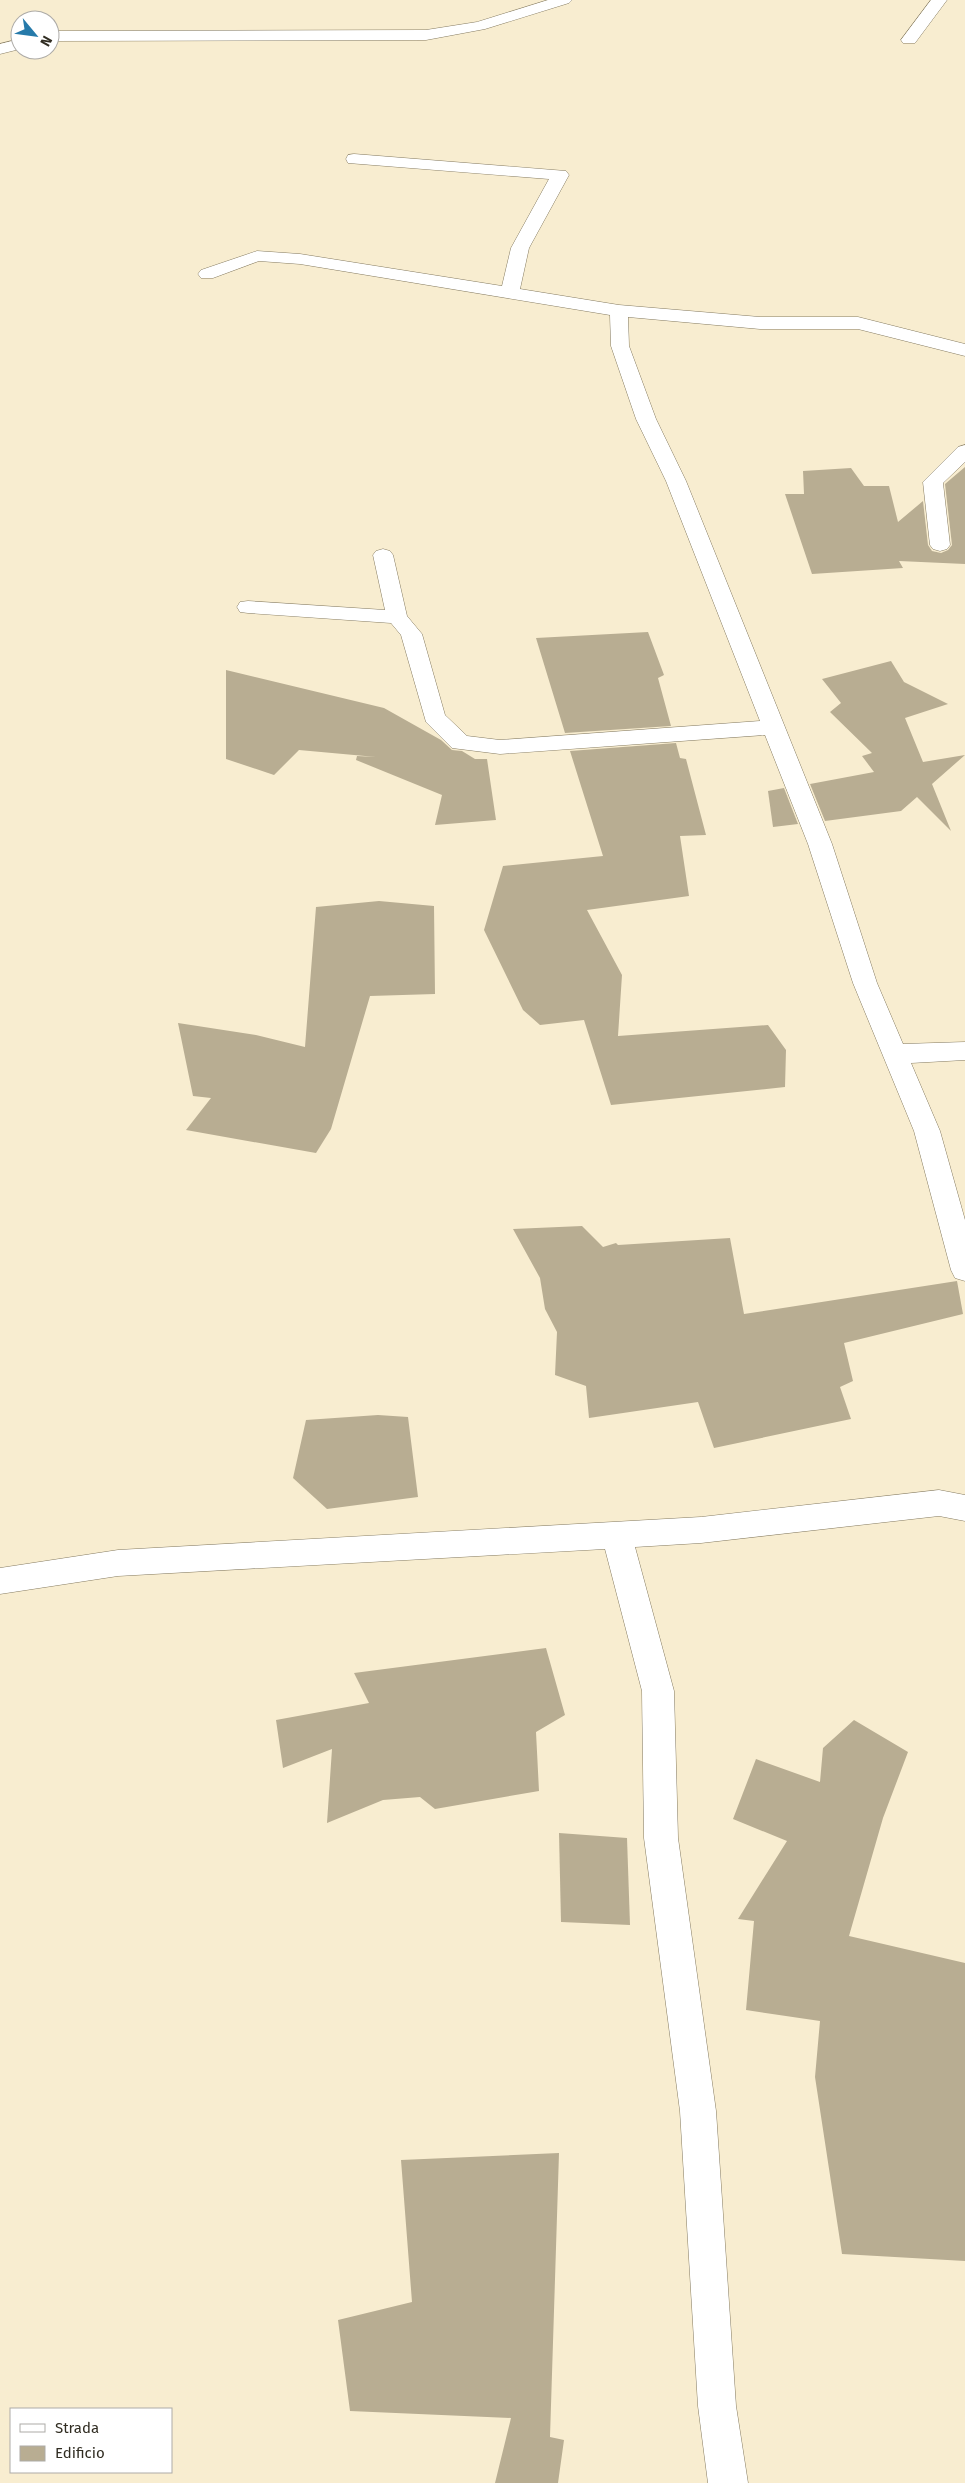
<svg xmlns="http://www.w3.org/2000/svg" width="965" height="2483" font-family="'Fira Sans',sans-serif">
	<rect width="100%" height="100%" fill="#f8edd0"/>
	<g fill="#b8ad92">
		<polygon points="965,467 965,564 899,561 903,568 812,574 785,494 804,494 803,471 851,468 864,486 889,486 898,522 923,501 928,545 932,551 941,553 948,550 952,545 945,484"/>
		<polygon points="648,632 664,675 658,678 671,726 565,733 536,638"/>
		<polygon points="891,661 904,682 948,704 905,718 923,762 965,755 932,784 951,831 917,797 901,811 825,821 810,784 874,772 862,756 872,753 830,712 841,703 822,679"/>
		<polygon points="226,670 384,708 441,740 452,750 462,751 475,759 487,759 496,820 435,825 442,795 356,760 357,756 376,757 299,750 274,775 226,759"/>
		<polygon points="676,743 680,758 686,759 706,835 680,836 689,896 587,910 622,975 618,1036 768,1025 786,1050 785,1087 611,1105 584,1020 540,1025 523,1010 484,930 503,866 603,856 570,751"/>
		<polygon points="784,788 798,824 773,827 768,791"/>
		<polygon points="379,901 434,906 435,994 370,996 331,1129 316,1153 186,1130 211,1098 193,1096 178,1023 256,1035 305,1047 316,907"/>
		<polygon points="582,1226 603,1247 616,1243 618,1245 730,1238 744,1314 957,1281 963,1314 844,1343 853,1381 840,1387 851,1419 714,1448 698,1402 589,1418 586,1386 555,1375 557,1332 545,1309 540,1278 513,1229"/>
		<polygon points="378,1415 408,1417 418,1497 327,1509 293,1478 306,1420"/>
		<polygon points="546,1648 565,1715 536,1732 539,1791 435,1809 420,1797 383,1800 327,1823 332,1749 283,1768 276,1720 369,1703 354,1673"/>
		<polygon points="854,1720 908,1752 883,1818 849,1936 965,1963 965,2261 842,2254 815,2077 820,2021 746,2010 754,1921 738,1919 787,1841 733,1819 756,1759 820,1782 823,1748"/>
		<polygon points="559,1833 627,1838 630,1925 561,1922"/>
		<polygon points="559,2153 550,2437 564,2440 558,2483 495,2483 511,2418 350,2411 338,2320 412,2302 401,2160"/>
	</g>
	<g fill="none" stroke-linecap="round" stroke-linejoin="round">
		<g stroke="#857b61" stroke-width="1">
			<g id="street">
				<polygon points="548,0 572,0 569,3 485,29 426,40 50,41 50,31 426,30 477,22"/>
				<polygon points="931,0 947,0 915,43 903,43 901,40"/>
				<polygon points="20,39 20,49 0,54 0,44"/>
				<polygon points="354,154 566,171 569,175 529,248 520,289 619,305 760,317 858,317 965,344 965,356 858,329 760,329 628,317 629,346 656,419 686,481 832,844 877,983 903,1044 965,1042 965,1060 911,1063 940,1131 965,1220 965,1281 955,1278 951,1270 914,1131 853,983 808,844 765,735 500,754 452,748 426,722 401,635 391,623 248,613 240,612 237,607 240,602 248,601 385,610 373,555 376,551 383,549 390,551 393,555 407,616 422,634 445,715 467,736 500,740 760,721 666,481 636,419 611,346 610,315 300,264 259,261 213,278 201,278 198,274 201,270 257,251 300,254 502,286 511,248 549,179 348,163 346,159 348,155"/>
				<polygon points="965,445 965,462 943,483 950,545 947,549 940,551 933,549 930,545 923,482 958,447"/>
				<polygon points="939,1490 965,1495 965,1521 939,1516 701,1543 635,1547 674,1691 678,1838 716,2111 736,2406 748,2483 708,2483 698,2406 680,2111 644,1838 642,1691 605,1549 118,1576 0,1594 0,1568 118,1550 701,1517"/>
			</g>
		</g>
		<use href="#street" fill="#fff" fill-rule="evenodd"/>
	</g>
	<rect x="10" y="2408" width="162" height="65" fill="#ffffff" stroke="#adaba7"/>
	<rect x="20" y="2424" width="25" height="8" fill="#ffffff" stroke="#adaba7"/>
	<text x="55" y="2433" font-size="15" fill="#312d22">Strada</text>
	<rect x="20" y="2446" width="25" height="15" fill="#b8ad92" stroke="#adaba7"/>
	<text x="55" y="2458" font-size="15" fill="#312d22">Edificio</text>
	<g transform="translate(35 35) rotate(119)"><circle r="24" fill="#ffffff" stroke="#adaba7"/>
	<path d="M0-4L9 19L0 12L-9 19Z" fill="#267aaa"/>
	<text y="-8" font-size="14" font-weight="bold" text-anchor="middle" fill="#312d22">N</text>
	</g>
</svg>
